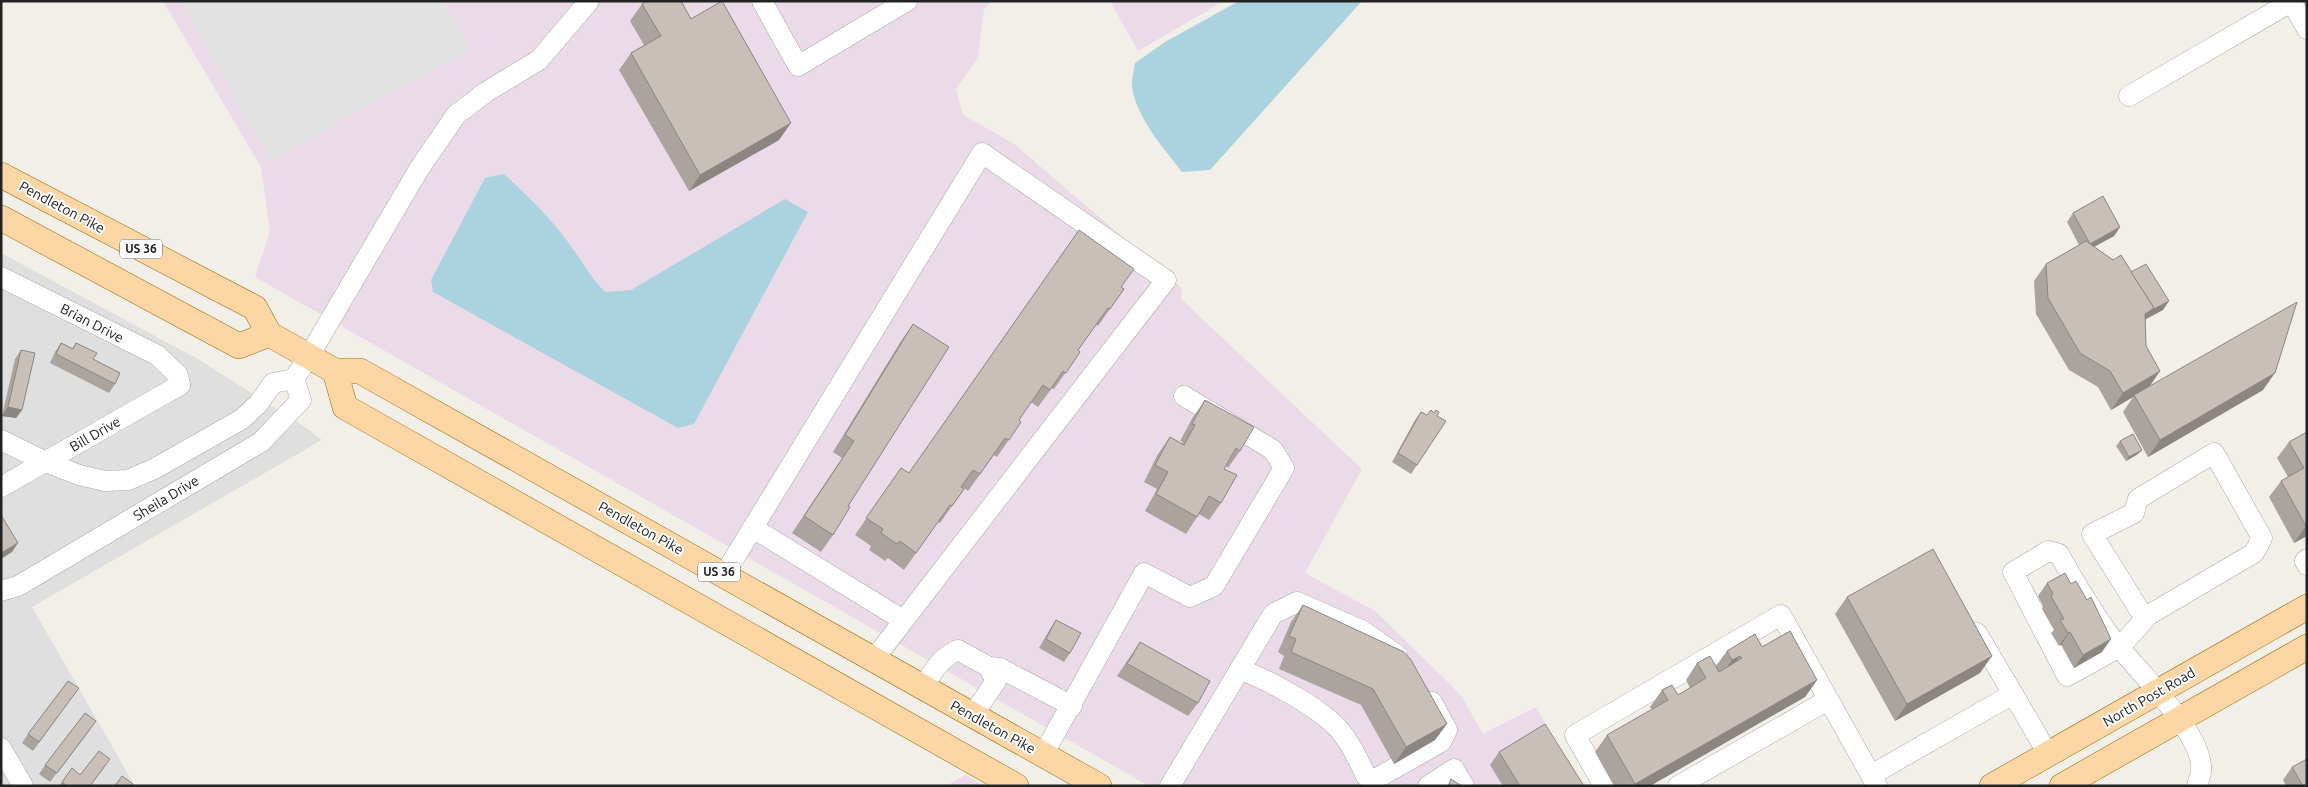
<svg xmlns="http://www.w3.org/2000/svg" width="2308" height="787" font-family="Ubuntu,sans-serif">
	<rect width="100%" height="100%" fill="#f2efe9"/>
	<polygon fill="#e0dfdf" points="1,253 196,358 305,427 322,440 32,607 135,786 1,786"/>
	<g fill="#ebdbe8">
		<polygon points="163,1 992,1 984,9 978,58 956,89 963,115 1013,143 1182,288 1181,299 1362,469 1305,573 1375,611 1451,685 1462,697 1483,734 1536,707 1581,786 1149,786 255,277 270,232 261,167"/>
		<polygon points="1110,1 1224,1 1138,51"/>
		<polygon points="965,775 984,786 946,786"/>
	</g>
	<polygon fill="#e2e2e2" points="181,1 443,1 470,49 271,160"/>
	<g fill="#aad3df">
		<path d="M1239 1H1362L1210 170 1182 172C1163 147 1137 119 1132 87 1131 80 1134 71 1135 63L1165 42Z"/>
		<path d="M504 174C527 195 550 217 568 242 581 259 590 277 605 292L631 290 785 199 808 212 694 424 678 428 433 292 431 280 485 178Z"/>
	</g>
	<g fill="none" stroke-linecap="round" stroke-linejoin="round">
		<g stroke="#a9a9a9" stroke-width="21">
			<g id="minor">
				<polyline points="762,1 798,66 907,1"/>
				<polyline points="2291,1 2307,29"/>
				<polyline points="2129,96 2291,2"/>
				<polyline points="1,277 157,355 178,375 180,385 1,487"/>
				<polyline points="1,440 46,462 79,475 105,481 128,480 154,469 242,419 258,404 273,383 294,379 309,356 419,169 456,115 486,92 539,60 589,1"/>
				<polyline points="753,528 903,620"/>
				<polyline points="2307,559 2305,561 2307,565"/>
				<polyline points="724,575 982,153 1166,280 874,659"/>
				<polyline points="1,591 18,586 261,442 301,400 294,379"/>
				<path d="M2145 619 2092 534 2134 513 2138 499 2214 453 2262 538 2254 553 2147 616 2145 619 2120 647 2067 676 2013 572 2048 551 2059 554C2074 581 2090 608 2108 633 2129 663 2205 733 2201 771 2201 776 2198 781 2197 786"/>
				<polyline points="1977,633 2013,694"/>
				<polyline points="989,667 1000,668 1072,706"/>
				<path d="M1240 669C1271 682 1312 703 1336 726 1349 740 1358 759 1366 776L1377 778 1441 742 1447 730 1432 702"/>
				<path d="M923 688C933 671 940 658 958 650L989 667 996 681 972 716"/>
				<polyline points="1,748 23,786"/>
				<polyline points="1043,755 1144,573 1190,597 1214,586 1284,468 1273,450 1184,396"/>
				<polyline points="1871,775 2013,694 2048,754"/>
				<polyline points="1170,786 1273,614 1297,602 1363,631 1397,655"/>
				<polyline points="1428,786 1454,769 1464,786"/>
				<polyline points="1604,786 1575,735 1781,615 1877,786"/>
				<polyline points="1678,786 1828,700"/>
			</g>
		</g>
		<g stroke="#a06b00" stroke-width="26">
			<g id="major">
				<polyline points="1,175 255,308 269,334 335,371 360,371 1099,786"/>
				<polyline points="1,218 239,346 269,334"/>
				<polyline points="335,371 345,407 1016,786"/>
				<polyline points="1992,786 2307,607"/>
				<polyline points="2062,786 2307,647"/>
			</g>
		</g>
		<use href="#minor" stroke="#fff" stroke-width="20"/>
		<use href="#major" stroke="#fcd6a4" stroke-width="25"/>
	</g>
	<g fill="#aba49e">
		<polygon points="642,4 691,19 779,140 689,191 619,70 631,53 644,45 630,21"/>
		<polygon points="2073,213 2120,227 2114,236 2094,247 2131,272 2163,310 2146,319 2145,320 2146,346 2160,371 2150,386 2263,390 2148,457 2123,412 2133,397 2111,410 2098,387 2069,370 2036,314 2034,281 2046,264 2079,245 2067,222"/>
		<polygon points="1121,287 1124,289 1098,326 1096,325 1078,350 1080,352 1054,389 1052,388 1038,407 1031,402 1019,420 1021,422 997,457 994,455 968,491 962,487 964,489 940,523 938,522 904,570 888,558 885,561 869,550 871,546 855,535 901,468 909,473"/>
		<polygon points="913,324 848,506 833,535 821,552 792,533 842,458 833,452 901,341"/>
		<polygon points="61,343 72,349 76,343 93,359 115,384 109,393 50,363 55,352"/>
		<polygon points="21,350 22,410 16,418 2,416 15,359"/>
		<polygon points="1205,400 1240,451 1228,468 1226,466 1224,469 1221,503 1209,520 1199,514 1186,534 1145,511 1157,489 1144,482 1158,454 1170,437 1182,444 1183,442 1180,441 1193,417"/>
		<polygon points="1421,412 1427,415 1437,416 1417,465 1411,474 1392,462 1415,420"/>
		<polygon points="2307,432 2307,536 2294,543 2269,497 2281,481 2288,477 2277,458 2289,442"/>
		<polygon points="2120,441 2138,454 2126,461 2116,446"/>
		<polygon points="2047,583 2102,652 2074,668 2061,645 2059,646 2051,633 2054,630 2042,609 2043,606 2038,596"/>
		<polygon points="1847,597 1980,673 1895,721 1835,614"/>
		<polygon points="1303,605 1435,740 1394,764 1361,705 1279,669 1284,656 1278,652 1291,622"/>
		<polygon points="1056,620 1070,653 1064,662 1039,648 1050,629"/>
		<polygon points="1140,642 1198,703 1188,716 1117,676"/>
		<polygon points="1762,647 1817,680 1805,697 1650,786 1614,786 1595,752 1607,735 1652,710 1650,707 1662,690 1678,695 1690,688 1686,680 1697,663 1716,666 1727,651"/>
		<polygon points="72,697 33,751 22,743 28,734"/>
		<polygon points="90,730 50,782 39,774 45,765"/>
		<polygon points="1499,752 1584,786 1503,786 1490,765"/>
		<polygon points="2292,767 2307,786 2286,786 2283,780"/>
		<polygon points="72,768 80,775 104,768 90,786 59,786"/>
	</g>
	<g fill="#8b8681">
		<polygon points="791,123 779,140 689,191 700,175"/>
		<polygon points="2120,227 2114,236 2084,252 2090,244"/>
		<polygon points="2169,301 2163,310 2146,319 2142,325 2145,314 2154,308"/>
		<polygon points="2160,371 2148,388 2134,395 2133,397 2111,410 2123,393"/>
		<polygon points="2275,373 2263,390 2148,457 2160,440"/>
		<polygon points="8,407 22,410 16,418 2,416"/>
		<polygon points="2142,450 2138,454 2126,461 2129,457"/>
		<polygon points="2307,525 2307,536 2294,543 2306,526"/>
		<polygon points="18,543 12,552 1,559 1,553"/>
		<polygon points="2070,632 2061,645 2059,646 2068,633"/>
		<polygon points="2111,639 2102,652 2074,668 2083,655"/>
		<polygon points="1740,656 1728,672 1720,677 1732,660"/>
		<polygon points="1992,656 1980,673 1895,721 1907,704"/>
		<polygon points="1817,680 1805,697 1650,786 1634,786 1635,784"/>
		<polygon points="1447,724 1435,740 1394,764 1406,747"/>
	</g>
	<g fill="#c7bfb8" stroke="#8b8681">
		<polygon points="646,1 681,1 691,19 722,1 791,123 700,175 631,53 661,36 642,4"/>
		<polygon points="2103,196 2120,227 2090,244 2073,213"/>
		<polygon points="1079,230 1134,269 1121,287 1124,289 1110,309 1108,308 1078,350 1080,352 1066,373 1063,371 1050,390 1043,385 1019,420 1021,422 1009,440 1005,438 980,474 973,470 961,487 964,489 952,506 950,505 916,553 900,541 897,544 881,533 883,529 866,518 901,468 909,473"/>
		<polygon points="2086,241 2113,260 2121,255 2154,308 2145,314 2146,346 2160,371 2123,393 2110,371 2080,353 2048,298 2046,264"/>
		<polygon points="2146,264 2169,301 2152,310 2154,308 2131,272"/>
		<polygon points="2297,302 2275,373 2160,440 2134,395"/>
		<polygon points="913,324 949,347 848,506 850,507 833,535 804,516 854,441 845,435"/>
		<polygon points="61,343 73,349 76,343 97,353 93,359 120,373 115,384 56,354"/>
		<polygon points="21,350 35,353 22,410 8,407"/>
		<polygon points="1205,400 1254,427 1240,451 1236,448 1224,469 1237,475 1221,503 1209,496 1197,517 1156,494 1168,472 1155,465 1170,437 1184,445 1195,425 1192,424"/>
		<polygon points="1431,410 1434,413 1436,410 1439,412 1437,416 1446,421 1417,465 1398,453 1421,412 1427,415"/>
		<polygon points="2307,432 2307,525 2306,526 2281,481 2304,468 2289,442"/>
		<polygon points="2133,434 2142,450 2129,457 2120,441"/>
		<polygon points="1,515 18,543 1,553"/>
		<polygon points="1933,549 1992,656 1907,704 1847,597"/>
		<polygon points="2065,573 2071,584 2076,581 2087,600 2091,597 2111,639 2083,655 2070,632 2068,633 2060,620 2064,619 2051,596 2053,594 2047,583"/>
		<polygon points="1303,605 1404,652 1411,660 1447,724 1406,747 1373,689 1291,652 1296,639 1289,636"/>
		<polygon points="1056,620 1081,633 1070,653 1046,639"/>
		<polygon points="1790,631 1817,680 1635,784 1607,735 1668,700 1662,690 1672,685 1678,695 1706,678 1697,663 1710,656 1719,672 1742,658 1740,656 1732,660 1727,651 1755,634 1762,647"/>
		<polygon points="1140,642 1210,681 1198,703 1126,663 1129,661"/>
		<polygon points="68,681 79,688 39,742 28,734"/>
		<polygon points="85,713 96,721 57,773 45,765"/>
		<polygon points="1545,724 1584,786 1520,786 1499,752"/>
		<polygon points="99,751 110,759 90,786 67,786 62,782 72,768 80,775"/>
		<polygon points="2307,759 2307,786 2303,786 2292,767"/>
		<polygon points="122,776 133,784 132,786 115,786"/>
		<polygon points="1451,779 1462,786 1448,786"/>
	</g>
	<g text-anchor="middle" stroke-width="4" stroke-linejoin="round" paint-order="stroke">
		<g fill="#fff" stroke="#646464" stroke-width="1">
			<rect x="120" y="239.5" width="42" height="19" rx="4"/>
			<rect x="698" y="562.5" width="42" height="19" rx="4"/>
		</g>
		<g font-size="12" font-weight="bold" fill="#222">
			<text x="141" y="253">US 36</text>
			<text x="719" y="576">US 36</text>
		</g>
		<g font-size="14" fill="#222" stroke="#fff">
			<text transform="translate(62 207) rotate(28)" y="5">Pendleton Pike</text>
			<text transform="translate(92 323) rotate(27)" y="5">Brian Drive</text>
			<text transform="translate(95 434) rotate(-30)" y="5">Bill Drive</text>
			<text transform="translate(166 498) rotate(-31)" y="5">Sheila Drive</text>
			<text transform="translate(641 528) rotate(29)" y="5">Pendleton Pike</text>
			<text transform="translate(2149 697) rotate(-30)" y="5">North Post Road</text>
			<text transform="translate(993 727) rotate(29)" y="5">Pendleton Pike</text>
		</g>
	</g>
	<rect width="2308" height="787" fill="none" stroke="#222222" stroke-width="5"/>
</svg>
